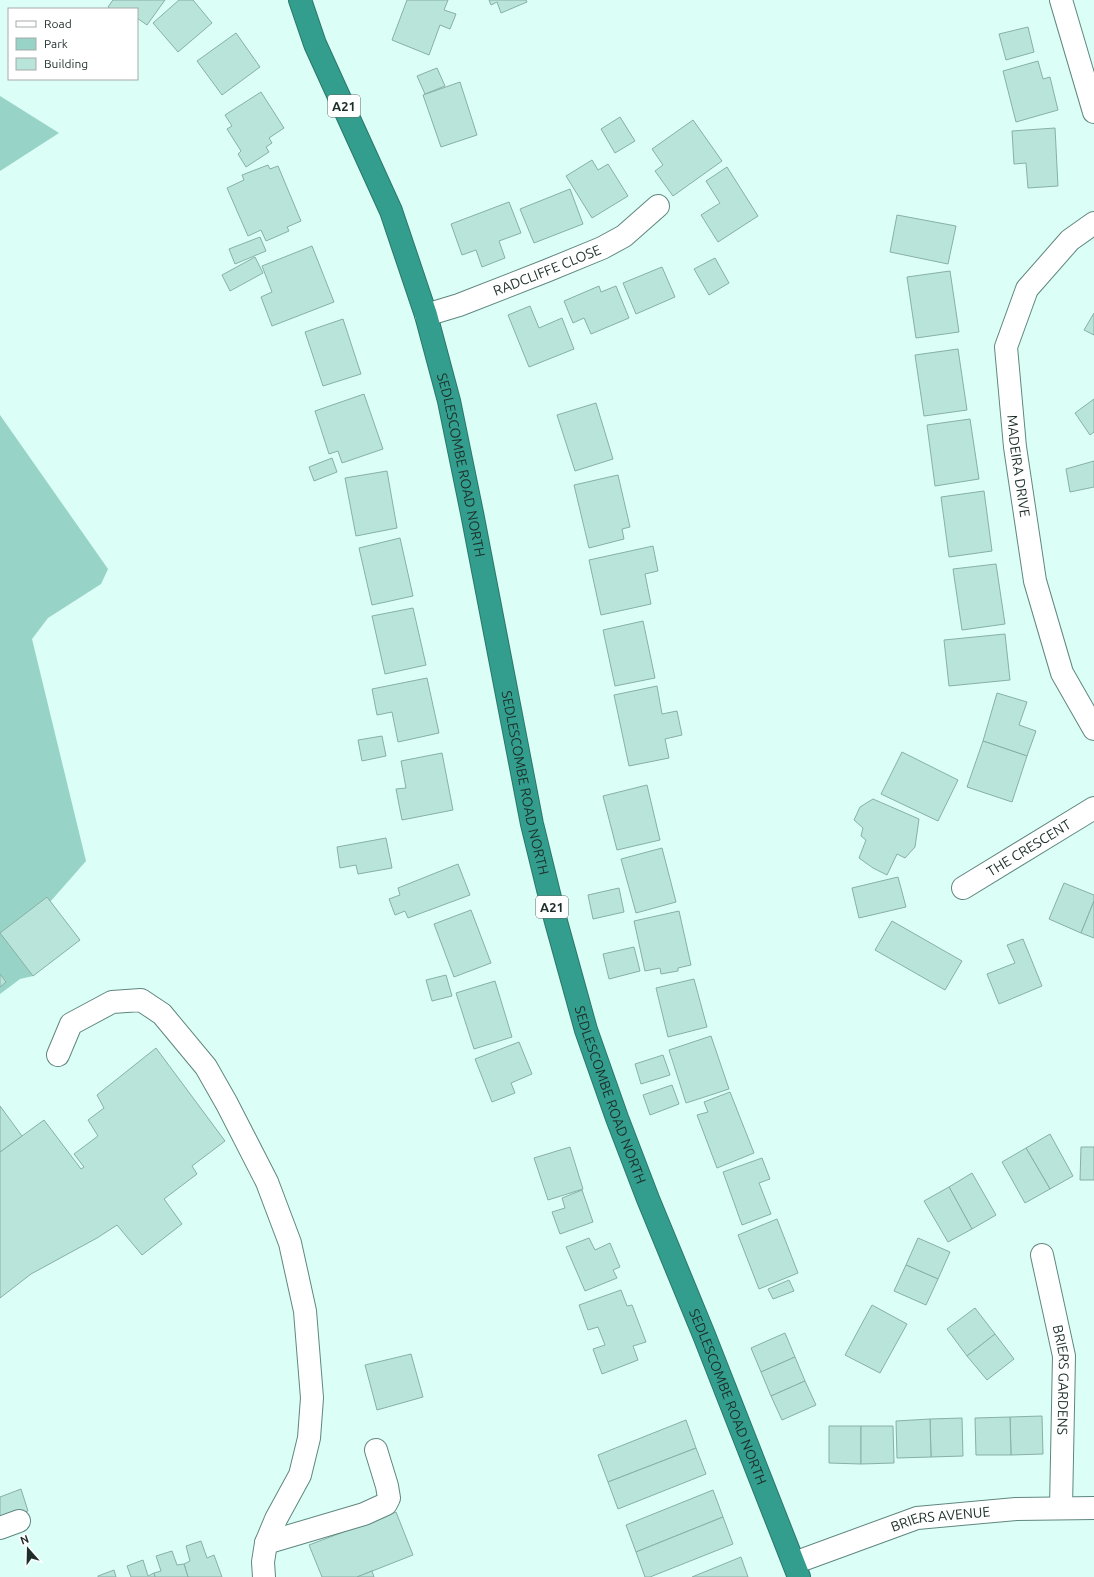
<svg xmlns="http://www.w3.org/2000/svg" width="1094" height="1577" font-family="Ubuntu,sans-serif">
	<rect width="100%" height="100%" fill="#dbfef6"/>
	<g fill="#97d3c6">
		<polygon points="0,96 59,133 0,171"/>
		<polygon points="0,415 108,569 101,584 48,618 32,639 86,861 50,902 33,976 20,979 0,994"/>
	</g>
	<g fill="#b9e4da" stroke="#87b0a7">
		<polygon points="113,0 165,0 147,25 137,18 137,9 111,9 108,7"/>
		<polygon points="179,0 193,0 212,23 178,52 153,23"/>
		<polygon points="407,0 448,0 444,10 456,14 450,29 440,25 429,55 392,40"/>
		<polygon points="489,0 526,0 527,2 501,13 497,2 491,5"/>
		<polygon points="1028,27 1034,52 1006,60 999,34"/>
		<polygon points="236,33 260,67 222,95 197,61"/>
		<polygon points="1038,61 1043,79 1050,77 1058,110 1016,122 1003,71"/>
		<polygon points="437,68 445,86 425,94 417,76"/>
		<polygon points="460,82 477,135 441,147 423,95"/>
		<polygon points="261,92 284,128 269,138 272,143 266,147 269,152 246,167 238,154 241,151 227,129 232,126 225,115"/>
		<polygon points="620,117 635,141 615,153 601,129"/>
		<polygon points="693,120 722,161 673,196 655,171 663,165 652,149"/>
		<polygon points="1055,128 1058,186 1028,188 1026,163 1014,164 1012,131"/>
		<polygon points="592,160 598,170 608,164 628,196 592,218 566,176"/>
		<polygon points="268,165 270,169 278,166 301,221 287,227 289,231 266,241 261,230 248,236 227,188 244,180 242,175"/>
		<polygon points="727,167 758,216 718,242 701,215 720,203 706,181"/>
		<polygon points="570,189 583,224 534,243 520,209"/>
		<polygon points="509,202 521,233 499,241 505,258 482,267 476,250 462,255 451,224"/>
		<polygon points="897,215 956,226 948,264 890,252"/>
		<polygon points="260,237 266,251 235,264 229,249"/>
		<polygon points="312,246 334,302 272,326 261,297 272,292 262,266"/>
		<polygon points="255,257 263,273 230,291 222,275"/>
		<polygon points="715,258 729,283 709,295 694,269"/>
		<polygon points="662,267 675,297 636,314 623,283"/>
		<polygon points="950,271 959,332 916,338 907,277"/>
		<polygon points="599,286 601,292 616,286 629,318 591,334 584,318 573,323 564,301"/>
		<polygon points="530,306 539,328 562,318 574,349 529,367 508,315"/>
		<polygon points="1094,313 1094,335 1084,330"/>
		<polygon points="343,319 361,374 323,386 305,332"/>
		<polygon points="958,349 967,410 924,416 915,355"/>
		<polygon points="364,394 383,449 342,463 338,451 329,454 315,411"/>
		<polygon points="1094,399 1094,432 1090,435 1075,413"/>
		<polygon points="596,403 613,459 575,471 557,415"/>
		<polygon points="970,419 979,479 935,486 927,425"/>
		<polygon points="332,458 337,472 314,481 309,467"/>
		<polygon points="1094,461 1094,487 1070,492 1066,469"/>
		<polygon points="387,471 397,528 356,536 345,478"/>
		<polygon points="618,475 630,527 622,529 624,539 589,548 574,485"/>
		<polygon points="984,491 992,551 949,557 941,497"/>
		<polygon points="400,538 413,596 372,605 359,548"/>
		<polygon points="653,546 658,571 645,574 651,604 601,615 589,560"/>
		<polygon points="996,564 1005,624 962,630 953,569"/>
		<polygon points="413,608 426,665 385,674 372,616"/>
		<polygon points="643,621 655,678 615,686 603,630"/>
		<polygon points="1005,634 1010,680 949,686 944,640"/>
		<polygon points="427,678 439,733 398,742 392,712 377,715 372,689"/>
		<polygon points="657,686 662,714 677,711 682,735 665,739 669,758 629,766 614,695"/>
		<polygon points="997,693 1027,702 1019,725 1036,731 1027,756 983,741"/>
		<polygon points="382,736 386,756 362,761 358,740"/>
		<polygon points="983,741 1027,756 1012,802 967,787"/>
		<polygon points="902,752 958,780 938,821 881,794"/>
		<polygon points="442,753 453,810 402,820 396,789 406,788 401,761"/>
		<polygon points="647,785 660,840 617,850 603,796"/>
		<polygon points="873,799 919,819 915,847 905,858 897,854 887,875 873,868 859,858 866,840 861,836 863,828 854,820 860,807"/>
		<polygon points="386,838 392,868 358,874 356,865 340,868 337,847"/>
		<polygon points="662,848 676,902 636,913 621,859"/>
		<polygon points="458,864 470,895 408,918 405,911 395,915 389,899 400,895 398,888"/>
		<polygon points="898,877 906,907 859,918 852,888"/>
		<polygon points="1064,883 1094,895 1094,901 1081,933 1049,919"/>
		<polygon points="619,888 624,912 593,919 588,895"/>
		<polygon points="47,897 80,940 33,976 0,933"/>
		<polygon points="1094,901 1094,938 1081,933"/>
		<polygon points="471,910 491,963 454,977 434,924"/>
		<polygon points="679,911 691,965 678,968 678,971 661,974 660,968 645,971 634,921"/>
		<polygon points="892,921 962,961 945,990 875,950"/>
		<polygon points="1023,939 1042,986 999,1004 987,974 1015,963 1007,945"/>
		<polygon points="634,947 640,971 609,979 603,954"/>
		<polygon points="0,974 6,982 0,987"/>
		<polygon points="446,975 452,996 432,1001 426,980"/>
		<polygon points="694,979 707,1027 668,1037 656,988"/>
		<polygon points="495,981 512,1037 474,1049 456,993"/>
		<polygon points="711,1036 729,1089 686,1103 669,1050"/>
		<polygon points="519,1042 532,1074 511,1083 515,1093 492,1102 475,1059"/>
		<polygon points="156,1048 225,1141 192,1166 197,1174 164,1199 182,1224 142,1255 117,1225 97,1238 31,1274 0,1298 0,1152 44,1120 81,1169 84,1167 74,1154 98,1136 88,1120 104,1108 97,1095"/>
		<polygon points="663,1055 670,1075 641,1084 635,1064"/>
		<polygon points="672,1085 679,1104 650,1115 643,1095"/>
		<polygon points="730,1092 754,1153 717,1168 697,1115 708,1112 704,1102"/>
		<polygon points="0,1106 22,1136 0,1152"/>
		<polygon points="1050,1134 1073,1176 1050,1189 1026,1148"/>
		<polygon points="570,1147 583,1189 548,1200 534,1158"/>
		<polygon points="1081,1147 1094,1147 1094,1180 1080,1180"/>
		<polygon points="1026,1148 1050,1189 1025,1203 1002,1162"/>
		<polygon points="762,1158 770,1179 759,1183 771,1214 742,1225 723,1172"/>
		<polygon points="972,1173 996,1215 972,1229 949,1187"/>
		<polygon points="949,1187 972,1229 948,1242 924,1201"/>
		<polygon points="582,1190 593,1222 560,1234 552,1212 565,1208 562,1198"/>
		<polygon points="777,1219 798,1273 759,1289 738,1235"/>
		<polygon points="589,1238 595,1250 610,1243 620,1267 613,1270 617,1278 585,1291 566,1247"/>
		<polygon points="918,1238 950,1252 938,1279 906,1265"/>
		<polygon points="906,1265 938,1279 926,1305 894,1291"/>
		<polygon points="789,1280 794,1291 773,1299 768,1289"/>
		<polygon points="621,1290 627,1306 632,1305 646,1342 633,1346 638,1360 602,1374 593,1349 605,1345 598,1327 588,1330 579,1305"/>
		<polygon points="872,1305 907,1324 880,1373 845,1355"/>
		<polygon points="975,1308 995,1334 967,1356 947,1329"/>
		<polygon points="785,1333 795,1357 761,1372 751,1348"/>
		<polygon points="995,1334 1014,1359 987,1380 967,1356"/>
		<polygon points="411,1354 423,1397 377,1410 365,1365"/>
		<polygon points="795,1357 805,1381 771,1396 761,1372"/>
		<polygon points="805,1381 816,1405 782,1420 771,1396"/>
		<polygon points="1042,1416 1043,1454 1011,1455 1010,1417"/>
		<polygon points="1010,1417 1011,1455 976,1455 975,1418"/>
		<polygon points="962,1418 963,1456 931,1457 930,1419"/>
		<polygon points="930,1419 931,1457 897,1458 896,1421"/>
		<polygon points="686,1420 696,1448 608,1482 598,1455"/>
		<polygon points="829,1426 861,1426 861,1464 829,1463"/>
		<polygon points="861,1426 893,1426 894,1463 861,1464"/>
		<polygon points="696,1448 706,1474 618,1509 608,1482"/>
		<polygon points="21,1489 28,1511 0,1520 0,1497"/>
		<polygon points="713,1490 723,1517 636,1552 626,1525"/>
		<polygon points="396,1512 413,1555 357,1577 322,1577 309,1545"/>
		<polygon points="723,1517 733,1544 650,1577 645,1577 636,1552"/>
		<polygon points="201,1541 207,1558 214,1555 222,1577 188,1577 184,1564 190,1561 186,1546"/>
		<polygon points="172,1551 177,1565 184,1564 188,1577 155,1577 154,1573 161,1571 156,1556"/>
		<polygon points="741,1557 748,1577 692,1577"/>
		<polygon points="143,1560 148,1576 154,1573 155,1577 131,1577 127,1566"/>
		<polygon points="114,1570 116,1577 98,1577 98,1576"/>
		<polygon points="372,1571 374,1577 357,1577"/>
	</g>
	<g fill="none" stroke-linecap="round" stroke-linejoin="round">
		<g stroke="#5f877f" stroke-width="24">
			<g id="minor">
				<polyline points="1061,0 1094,112"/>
				<path id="s1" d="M1094 223 1070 240 1027 289 1006 347 1015 447 1035 581 1062 673 1094 729"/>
				<path id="s2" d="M426 315 459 305 546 271 602 248 624 236 658 206"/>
				<path id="s3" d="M963 888 1094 808"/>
				<polyline points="58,1055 71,1024 112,1002 141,1000 162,1014 206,1067 227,1104 267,1182 290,1243 305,1311 312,1398 309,1438 300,1475 276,1519 266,1543 263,1562 264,1577"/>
				<path id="s4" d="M1042 1255 1064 1356 1061 1508"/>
				<polyline points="0,1528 19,1521"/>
				<polyline points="266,1543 364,1514 386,1504 389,1498 387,1486 376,1450"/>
				<path id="s5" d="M794 1563 917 1518 1016 1509 1094 1508"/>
			</g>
		</g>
		<g stroke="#2b776a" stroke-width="24">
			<g id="highway">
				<path id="s6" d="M300 0 315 44 391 211 426 315 449 401 472 513 532 824 555 918 586 1030 617 1118 648 1199 704 1335 799 1577"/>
			</g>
		</g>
		<use href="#minor" stroke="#fff" stroke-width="22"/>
		<use href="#highway" stroke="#339e8d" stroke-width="22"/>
	</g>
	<g text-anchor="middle" stroke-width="3.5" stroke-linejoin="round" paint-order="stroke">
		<g fill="#fff" stroke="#616d6a" stroke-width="1">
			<rect x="328" y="95" width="32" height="22" rx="3"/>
			<rect x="536" y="896" width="32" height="22" rx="3"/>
		</g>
		<g font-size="13" font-weight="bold" fill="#1d2e2a">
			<text x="344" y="111">A21</text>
			<text x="552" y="912">A21</text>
		</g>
		<g font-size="14" fill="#1d2e2a" stroke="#fff">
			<text dy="5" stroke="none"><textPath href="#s2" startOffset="129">RADCLIFFE CLOSE</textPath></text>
			<text dy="5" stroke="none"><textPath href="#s6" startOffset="494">SEDLESCOMBE ROAD NORTH</textPath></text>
			<text dy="5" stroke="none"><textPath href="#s1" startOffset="276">MADEIRA DRIVE</textPath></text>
			<text dy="5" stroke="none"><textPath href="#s6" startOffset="818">SEDLESCOMBE ROAD NORTH</textPath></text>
			<text dy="5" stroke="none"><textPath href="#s3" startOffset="77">THE CRESCENT</textPath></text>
			<text dy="5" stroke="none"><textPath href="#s6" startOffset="1142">SEDLESCOMBE ROAD NORTH</textPath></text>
			<text dy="5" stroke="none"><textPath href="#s4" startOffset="127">BRIERS GARDENS</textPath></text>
			<text dy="5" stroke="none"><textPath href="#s6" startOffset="1466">SEDLESCOMBE ROAD NORTH</textPath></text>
			<text dy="5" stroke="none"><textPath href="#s5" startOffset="154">BRIERS AVENUE</textPath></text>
		</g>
	</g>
	<rect x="8" y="8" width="130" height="72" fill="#ffffff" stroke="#a5abaa"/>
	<rect x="16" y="21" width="20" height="6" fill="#ffffff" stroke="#a5abaa"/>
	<text x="44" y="28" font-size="12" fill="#1d2e2a">Road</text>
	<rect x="16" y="38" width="20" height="12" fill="#97d3c6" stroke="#a5abaa"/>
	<text x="44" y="48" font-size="12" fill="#1d2e2a">Park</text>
	<rect x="16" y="58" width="20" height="12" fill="#b9e4da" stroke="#a5abaa"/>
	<text x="44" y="68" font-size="12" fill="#1d2e2a">Building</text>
	<g transform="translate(28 1549) rotate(340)" stroke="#ffffff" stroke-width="3" paint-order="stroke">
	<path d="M0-3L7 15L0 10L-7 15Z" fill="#1d2e2a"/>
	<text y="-6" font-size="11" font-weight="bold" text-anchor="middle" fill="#1d2e2a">N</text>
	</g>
</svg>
